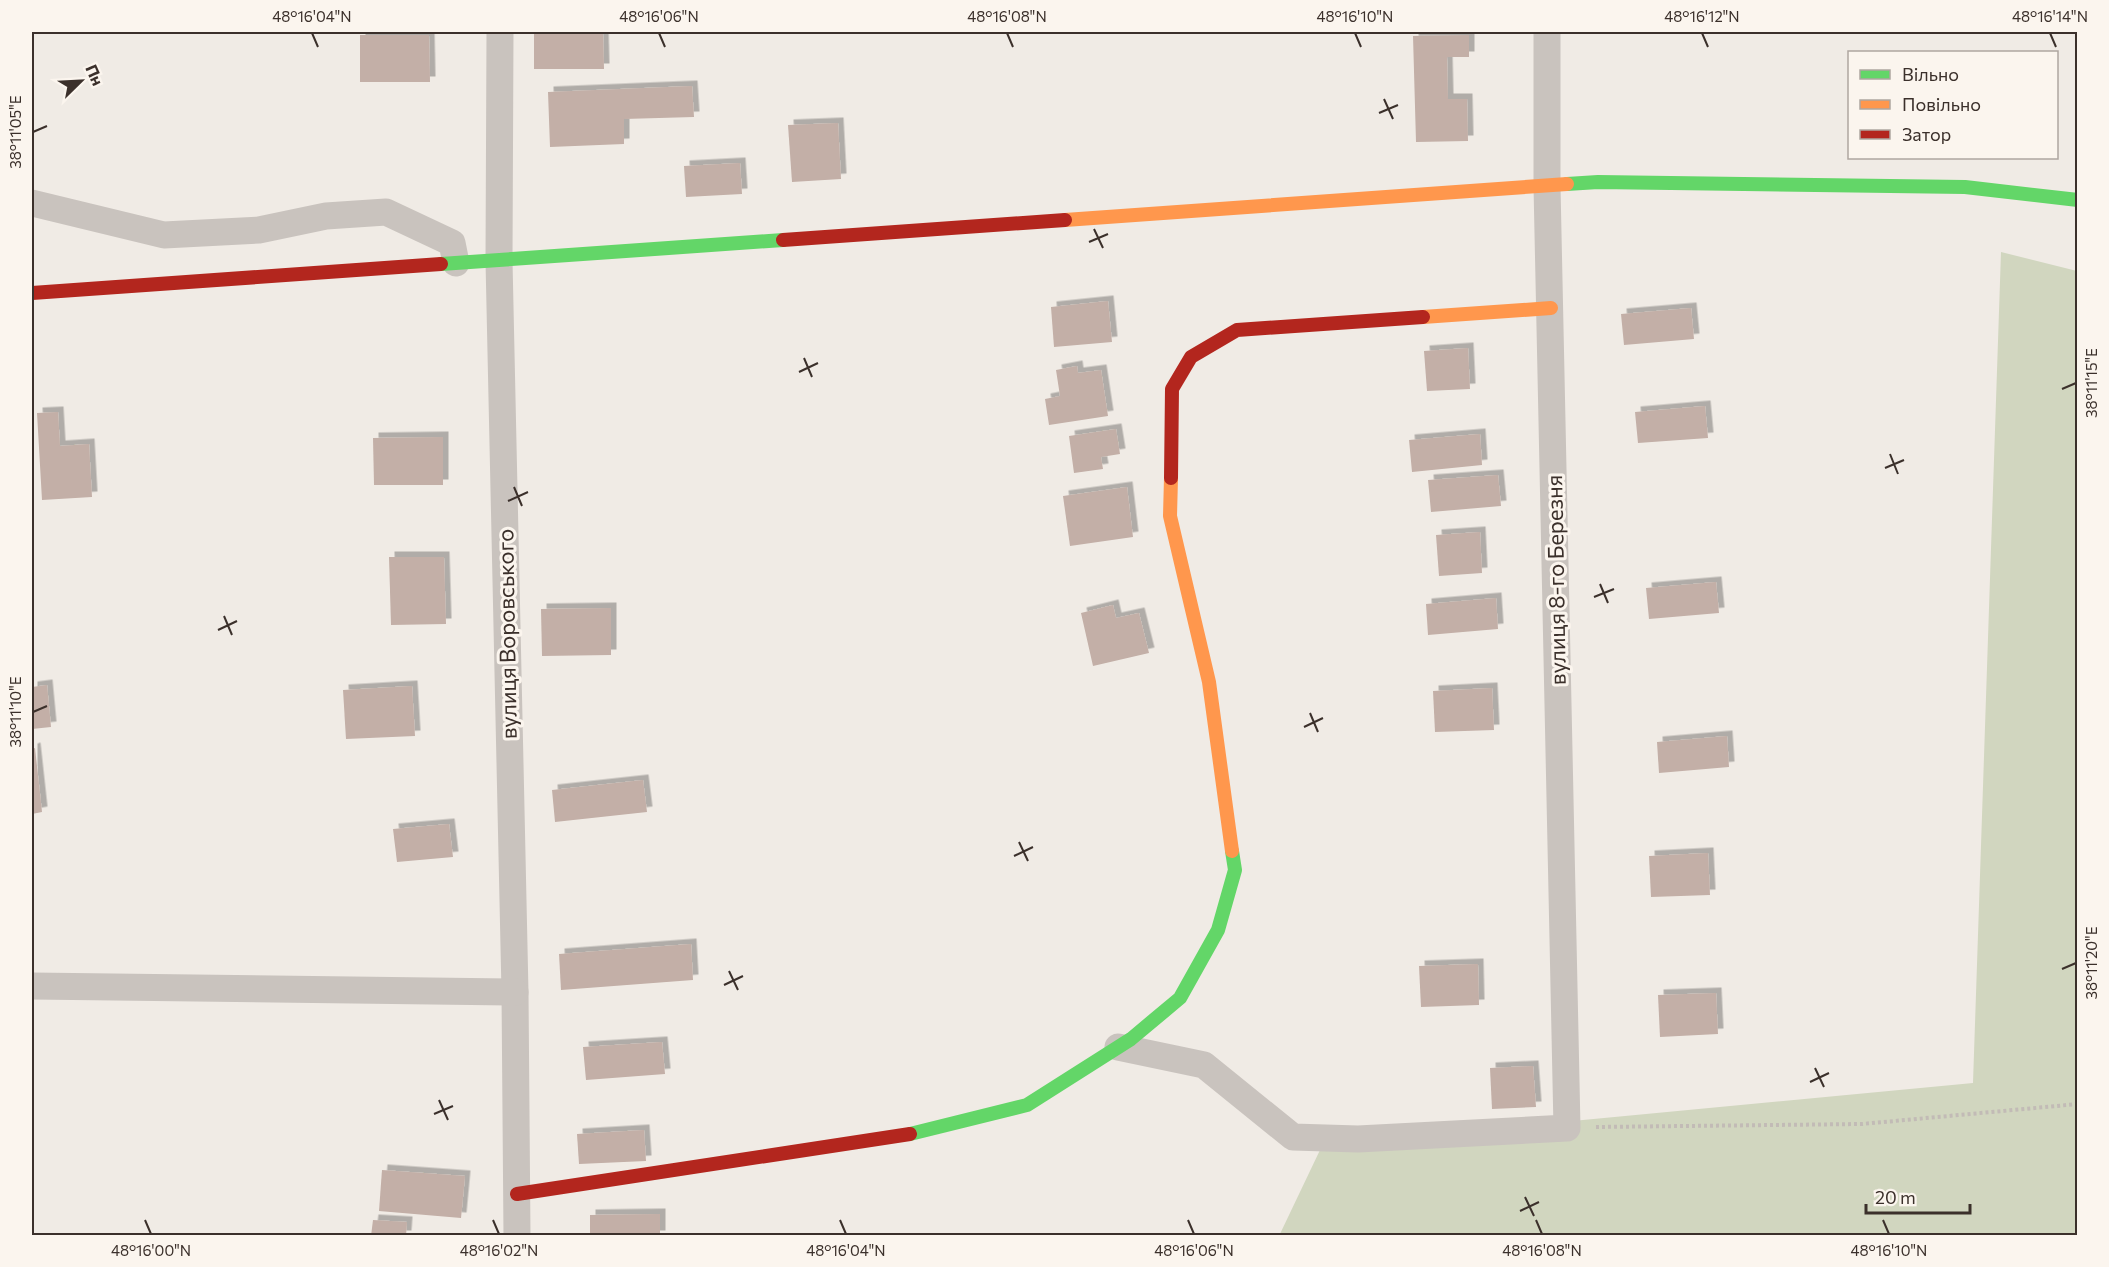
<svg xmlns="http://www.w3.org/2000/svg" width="2109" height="1267" font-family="Commissioner,sans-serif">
	<defs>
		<filter id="shadow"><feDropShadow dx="5.5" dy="-5.5" stdDeviation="0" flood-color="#0004"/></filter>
	</defs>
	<rect width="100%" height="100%" fill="#f0ebe5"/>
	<polygon fill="#d1d6bf" points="2001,252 2077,271 2077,1235 1279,1236 1320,1150 1562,1122 1973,1083"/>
	<g fill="#c3afa7" filter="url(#shadow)">
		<polygon points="534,32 603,32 604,69 534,69"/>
		<polygon points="360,35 429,35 430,82 360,82"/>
		<polygon points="1469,35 1469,57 1447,57 1448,99 1467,99 1468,141 1416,142 1413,36"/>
		<polygon points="692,86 694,117 624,119 624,144 550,147 548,92"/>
		<polygon points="838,123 841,179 792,182 788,125"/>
		<polygon points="740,163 742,194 686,197 684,166"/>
		<polygon points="1108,301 1112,342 1054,347 1051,307"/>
		<polygon points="1691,308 1694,339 1624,345 1621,314"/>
		<polygon points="1468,348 1470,389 1427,391 1424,351"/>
		<polygon points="1077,366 1078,373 1101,370 1108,416 1049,425 1045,399 1060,396 1056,370"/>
		<polygon points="1705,406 1708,438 1638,443 1635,412"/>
		<polygon points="58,412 60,446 89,444 92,497 42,500 37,413"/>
		<polygon points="1116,429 1120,454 1101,457 1103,469 1074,473 1069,436"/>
		<polygon points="1480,434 1482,465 1412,472 1409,440"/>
		<polygon points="443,437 443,485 374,485 373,438"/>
		<polygon points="1498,475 1501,506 1431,512 1428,480"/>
		<polygon points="1127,487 1133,537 1070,546 1063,496"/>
		<polygon points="1480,532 1482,573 1439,576 1436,535"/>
		<polygon points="389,557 444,557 446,624 391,625"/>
		<polygon points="1716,582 1719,613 1649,619 1646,588"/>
		<polygon points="1496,598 1498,629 1428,635 1426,604"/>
		<polygon points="1113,605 1116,618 1139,613 1149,653 1093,666 1081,613"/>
		<polygon points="611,608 611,655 542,656 541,609"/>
		<polygon points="47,685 51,727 32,729 32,687"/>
		<polygon points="412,686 415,736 346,739 343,690"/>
		<polygon points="1492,688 1494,730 1435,732 1433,691"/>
		<polygon points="1727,736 1729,767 1659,773 1657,742"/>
		<polygon points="35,748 42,812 32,814 32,749"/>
		<polygon points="643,780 647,812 555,822 552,790"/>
		<polygon points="449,824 453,857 397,862 393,829"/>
		<polygon points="1708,853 1710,895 1651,897 1649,856"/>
		<polygon points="691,944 693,980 561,990 559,954"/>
		<polygon points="1478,964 1479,1005 1421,1007 1419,966"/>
		<polygon points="1716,993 1718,1034 1660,1037 1658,995"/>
		<polygon points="662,1042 665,1074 586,1080 583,1047"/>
		<polygon points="1533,1066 1536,1107 1492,1109 1490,1068"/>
		<polygon points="644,1130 646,1161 579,1164 577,1134"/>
		<polygon points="382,1170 465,1176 461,1218 379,1211"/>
		<polygon points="660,1214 660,1236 590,1236 590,1215"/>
		<polygon points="373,1220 407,1222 406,1236 371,1236"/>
	</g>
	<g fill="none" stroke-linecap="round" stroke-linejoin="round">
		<polyline stroke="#c2bbb6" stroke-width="4" stroke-dasharray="3 3" stroke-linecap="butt" points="1596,1127 1862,1124 2078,1104"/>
		<g stroke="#c9c3be" stroke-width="27">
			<polyline points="500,32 499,261 515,992 517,1236"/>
			<polyline points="32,203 164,235 259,230 326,216 386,212 452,243 456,263"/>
			<polyline points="32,986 515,992"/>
			<polyline points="1118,1047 1204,1065 1293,1137 1358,1139 1567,1128 1547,186 1547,32"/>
		</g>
		<g stroke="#63d668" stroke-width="14">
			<polyline points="1567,184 1598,182 1965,187 2078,200"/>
			<polyline points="441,264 783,240"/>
			<polyline points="910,1134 1027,1105 1131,1039 1180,998 1218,930 1235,870 1232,851"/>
		</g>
		<g stroke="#ff974d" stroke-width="14">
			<polyline points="1065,220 1567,184"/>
			<polyline points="1423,317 1551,308"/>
			<polyline points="1171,478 1170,516 1209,682 1232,851"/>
		</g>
		<g stroke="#b3261e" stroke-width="14">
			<polyline points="783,240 1065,220"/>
			<polyline points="32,293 441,264"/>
			<polyline points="1171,478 1172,389 1191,357 1237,330 1423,317"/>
			<polyline points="517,1194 910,1134"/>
		</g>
	</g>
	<path fill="none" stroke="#3b302b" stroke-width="2" d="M312 33 318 47M659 33 665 47M1007 33 1013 47M1355 33 1361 47M1702 33 1708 47M2050 33 2056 47M1384 99 1393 119M1379 113 1398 105M33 132 47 126M1094 229 1103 248M1089 242 1108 234M804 358 812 377M799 372 818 363M2062 389 2076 383M1890 454 1898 474M1885 468 1904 460M514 487 522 506M508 501 528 492M1600 584 1608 603M1594 597 1614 589M224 616 232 635M218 630 237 621M33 712 47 706M1310 713 1318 732M1304 727 1323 718M1019 842 1028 861M1014 856 1033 847M2062 969 2076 963M729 971 738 990M724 985 743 976M1815 1068 1824 1087M1810 1082 1829 1073M439 1100 448 1120M434 1114 453 1106M1525 1197 1534 1216M1520 1211 1539 1202M145 1220 151 1234M493 1220 499 1234M840 1220 846 1234M1188 1220 1194 1234M1536 1220 1542 1234M1883 1220 1889 1234"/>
	<g text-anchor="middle" stroke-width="6" stroke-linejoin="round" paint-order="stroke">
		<g font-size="22" fill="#3b302b" stroke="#fbf5ee">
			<text transform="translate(1556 580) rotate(-91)" y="8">вулиця 8-го Березня</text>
			<text transform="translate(507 634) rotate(-91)" y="8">вулиця Воровського</text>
		</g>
	</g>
	<rect width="2109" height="1267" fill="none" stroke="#fbf5ee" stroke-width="66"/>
	<rect x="1848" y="51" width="210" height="108" fill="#fbf5ee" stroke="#aea6a0" stroke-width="1.5"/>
	<rect x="1860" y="70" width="30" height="9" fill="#63d668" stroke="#aea6a0" stroke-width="1.5"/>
	<text x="1902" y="81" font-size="18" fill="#3b302b">Вільно</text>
	<rect x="1860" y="100" width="30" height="9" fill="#ff974d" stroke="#aea6a0" stroke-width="1.5"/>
	<text x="1902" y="111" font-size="18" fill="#3b302b">Повільно</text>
	<rect x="1860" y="130" width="30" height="9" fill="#b3261e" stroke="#aea6a0" stroke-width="1.5"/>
	<text x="1902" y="141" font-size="18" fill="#3b302b">Затор</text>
	<g transform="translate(81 81) rotate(66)" stroke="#fbf5ee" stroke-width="4.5" paint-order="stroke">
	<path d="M0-4.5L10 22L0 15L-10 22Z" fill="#3b302b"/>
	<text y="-9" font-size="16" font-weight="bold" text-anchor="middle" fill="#3b302b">Пн</text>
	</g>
	<path d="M1866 1204v9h104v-9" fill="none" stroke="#3b302b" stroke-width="3"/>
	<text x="1875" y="1204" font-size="18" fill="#3b302b" stroke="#fbf5ee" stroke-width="4.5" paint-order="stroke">20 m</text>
	<rect x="33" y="33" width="2043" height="1201" fill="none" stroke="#3b302b" stroke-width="2"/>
	<g font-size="15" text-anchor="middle" fill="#3b302b">
		<text x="312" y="22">48°16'04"N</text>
		<text x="659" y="22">48°16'06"N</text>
		<text x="1007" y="22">48°16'08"N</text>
		<text x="1355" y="22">48°16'10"N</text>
		<text x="1702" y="22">48°16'12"N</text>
		<text x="2050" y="22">48°16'14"N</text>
		<text transform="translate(16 132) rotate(-90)" y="5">38°11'05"E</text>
		<text transform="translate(2092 383) rotate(-90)" y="5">38°11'15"E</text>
		<text transform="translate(16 712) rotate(-90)" y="5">38°11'10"E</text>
		<text transform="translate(2092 963) rotate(-90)" y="5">38°11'20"E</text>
		<text x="151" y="1256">48°16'00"N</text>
		<text x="499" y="1256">48°16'02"N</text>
		<text x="846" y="1256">48°16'04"N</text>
		<text x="1194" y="1256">48°16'06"N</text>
		<text x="1542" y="1256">48°16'08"N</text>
		<text x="1889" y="1256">48°16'10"N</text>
	</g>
</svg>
